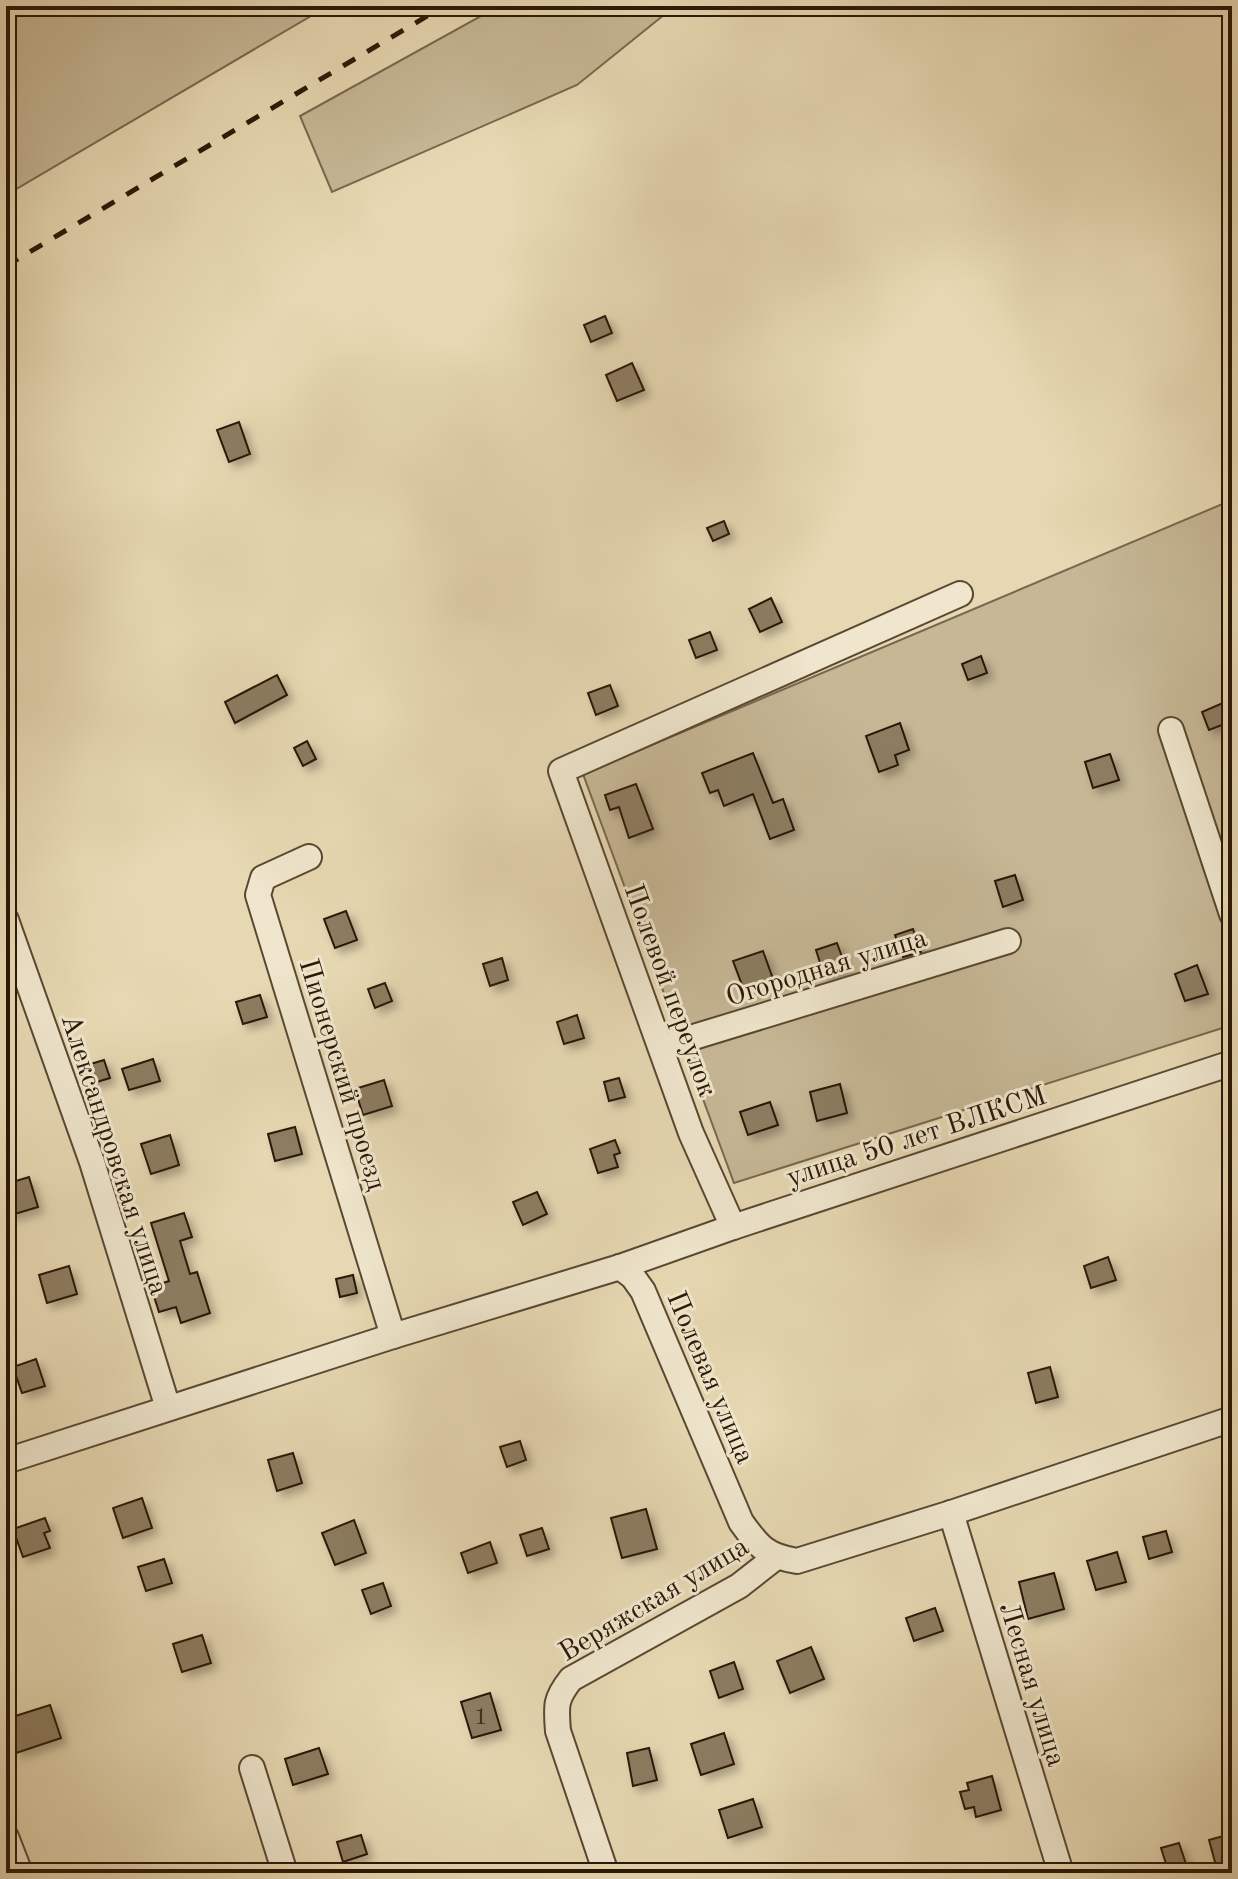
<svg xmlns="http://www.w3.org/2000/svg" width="1238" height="1879" font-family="'Old Standard TT',serif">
	<defs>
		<filter id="shadow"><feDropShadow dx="5.5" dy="5.5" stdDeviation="4" flood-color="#0004"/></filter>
	</defs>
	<rect width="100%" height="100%" fill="#e6d8b2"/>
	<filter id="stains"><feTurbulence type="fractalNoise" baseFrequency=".0025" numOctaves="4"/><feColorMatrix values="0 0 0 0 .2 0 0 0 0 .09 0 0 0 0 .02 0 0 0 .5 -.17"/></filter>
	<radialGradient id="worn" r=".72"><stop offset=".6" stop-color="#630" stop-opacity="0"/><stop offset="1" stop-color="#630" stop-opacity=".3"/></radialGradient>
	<g fill="#c6b795" stroke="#78684e" stroke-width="2">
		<polygon points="6,6 328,6 6,195"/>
		<polygon points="499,6 675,6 577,85 332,192 300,116"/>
		<polygon points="1232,500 1232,1025 734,1183 583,774"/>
	</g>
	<g fill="#8c7c60" stroke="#2b1807" stroke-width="2" filter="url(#shadow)">
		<polygon points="605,316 612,333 591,342 584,325"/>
		<polygon points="632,363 644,390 617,401 606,375"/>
		<polygon points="239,422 250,454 229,462 217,430"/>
		<polygon points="724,521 729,534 713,541 707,528"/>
		<polygon points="771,598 782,622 760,632 749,609"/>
		<polygon points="710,632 717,650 696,658 689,640"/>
		<polygon points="981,656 987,673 968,680 962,664"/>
		<polygon points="277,675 287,695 235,723 225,702"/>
		<polygon points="610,685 618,706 596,715 588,693"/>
		<polygon points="1232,699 1232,721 1209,730 1202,712"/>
		<polygon points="900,723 909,750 895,755 898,765 879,772 866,736"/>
		<polygon points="307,741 316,759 303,766 294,748"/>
		<polygon points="753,753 773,803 783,799 794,830 770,839 753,794 724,806 718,790 710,793 702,773"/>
		<polygon points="1110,754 1119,780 1093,788 1085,762"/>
		<polygon points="636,784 653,829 629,838 619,807 610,810 605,795"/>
		<polygon points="1015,875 1023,900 1003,907 995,881"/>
		<polygon points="346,911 357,940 335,948 324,919"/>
		<polygon points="913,929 921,952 903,957 895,935"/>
		<polygon points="837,943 846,968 824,975 816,950"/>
		<polygon points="763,951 773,979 744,990 733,961"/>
		<polygon points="502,958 508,980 490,986 483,964"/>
		<polygon points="1197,965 1208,994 1185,1001 1175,974"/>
		<polygon points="385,983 392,1001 375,1008 368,989"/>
		<polygon points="260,995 267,1017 243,1024 236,1002"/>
		<polygon points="577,1015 584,1038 564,1044 557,1022"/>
		<polygon points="153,1059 160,1081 129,1090 122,1069"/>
		<polygon points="104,1060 110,1078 90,1084 84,1066"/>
		<polygon points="619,1078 625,1097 609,1101 604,1082"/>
		<polygon points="384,1080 392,1106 363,1115 355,1089"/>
		<polygon points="840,1084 847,1113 817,1121 810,1092"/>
		<polygon points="770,1102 778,1125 748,1135 740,1112"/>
		<polygon points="295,1127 302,1154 275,1161 268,1134"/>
		<polygon points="170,1135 179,1165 151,1174 141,1144"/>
		<polygon points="615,1140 620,1153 614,1155 618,1167 598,1173 590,1149"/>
		<polygon points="29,1177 38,1207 8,1216 6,1184"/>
		<polygon points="537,1192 547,1214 523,1225 513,1202"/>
		<polygon points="184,1213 192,1237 180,1241 190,1274 197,1272 210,1313 181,1323 176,1307 159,1312 151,1287 169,1281 151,1223"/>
		<polygon points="1108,1257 1116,1280 1091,1288 1084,1266"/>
		<polygon points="69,1266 77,1294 47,1303 39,1275"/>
		<polygon points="353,1275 357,1293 340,1297 336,1279"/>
		<polygon points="36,1359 45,1386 22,1393 13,1367"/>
		<polygon points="1050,1367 1058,1397 1036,1403 1028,1373"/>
		<polygon points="520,1441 526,1460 507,1467 500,1447"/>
		<polygon points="293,1453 302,1483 277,1491 268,1460"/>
		<polygon points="142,1498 152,1528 123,1538 113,1508"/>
		<polygon points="646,1509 657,1549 622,1558 611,1518"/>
		<polygon points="45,1518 50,1531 44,1533 50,1548 23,1557 13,1529"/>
		<polygon points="354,1520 366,1553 335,1565 322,1533"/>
		<polygon points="542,1528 549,1549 527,1556 520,1535"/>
		<polygon points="1166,1531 1172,1552 1149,1559 1143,1537"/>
		<polygon points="490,1542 497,1563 468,1573 461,1553"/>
		<polygon points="1117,1552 1126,1582 1096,1590 1087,1561"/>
		<polygon points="164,1559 172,1583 146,1591 138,1567"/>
		<polygon points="1054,1573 1064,1609 1028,1619 1019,1582"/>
		<polygon points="383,1583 391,1606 371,1614 362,1590"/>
		<polygon points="935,1608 943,1631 914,1641 906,1618"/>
		<polygon points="202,1635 211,1663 182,1672 173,1644"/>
		<polygon points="811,1647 824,1679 790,1693 777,1661"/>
		<polygon points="734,1662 743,1689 719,1698 710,1671"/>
		<polygon points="490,1693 501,1730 472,1738 461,1702"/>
		<polygon points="50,1705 61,1738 16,1753 6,1719"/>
		<polygon points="724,1733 734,1764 701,1775 691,1744"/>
		<polygon points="319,1748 328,1774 293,1785 285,1759"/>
		<polygon points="649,1748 657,1780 633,1786 627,1753"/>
		<polygon points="992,1776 1001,1810 976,1817 974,1807 965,1809 960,1792 969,1790 967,1783"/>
		<polygon points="753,1799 762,1827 728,1838 719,1810"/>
		<polygon points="361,1835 367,1854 343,1862 337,1842"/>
		<polygon points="1227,1835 1230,1844 1232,1844 1232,1873 1218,1873 1209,1840"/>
		<polygon points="1179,1843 1189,1873 1169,1873 1161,1848"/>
	</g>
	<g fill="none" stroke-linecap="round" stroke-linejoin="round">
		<g stroke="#5a4832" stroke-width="28">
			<g id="minor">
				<polyline points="1171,730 1232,914"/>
				<polyline points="309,857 263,878 258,895 393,1336"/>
				<polyline points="6,920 92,1162 168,1408"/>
				<polyline points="661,1047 1008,941"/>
				<polyline points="733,1227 691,1133 561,771 960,594"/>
				<path d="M620 1267 633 1277 643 1291 741 1522C759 1547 766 1556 797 1561L951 1513 1232 1419"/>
				<polyline points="6,1461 393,1336 620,1267 733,1227 1232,1063"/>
				<polyline points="951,1513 1061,1873"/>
				<polyline points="252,1768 285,1873"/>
				<polyline points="6,1837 20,1873"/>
				<path d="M606 1873 558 1731C556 1706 555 1699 571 1679L739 1586 776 1557"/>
			</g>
		</g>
		<use href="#minor" stroke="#efe6cd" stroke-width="24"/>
		<polyline stroke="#2b1807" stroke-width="5" stroke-dasharray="14 14" stroke-linecap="butt" points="6,266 444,6"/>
	</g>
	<g text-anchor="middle" stroke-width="6" stroke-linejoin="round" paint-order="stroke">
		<g font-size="24" fill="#43311d">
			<text x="481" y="1724">1</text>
		</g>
		<g font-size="28" fill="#2b1807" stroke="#efe6cd">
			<text transform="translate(826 966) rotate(-17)" y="10">Огородная улица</text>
			<text transform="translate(672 990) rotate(70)" y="10">Полевой переулок</text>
			<text transform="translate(344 1074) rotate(73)" y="10">Пионерский проезд</text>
			<text transform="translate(916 1135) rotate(-18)" y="10">улица 50 лет ВЛКСМ</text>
			<text transform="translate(116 1154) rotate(72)" y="10">Александровская улица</text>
			<text transform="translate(712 1377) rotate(67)" y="10">Полевая улица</text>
			<text transform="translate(653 1598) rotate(-31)" y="10">Веряжская улица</text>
			<text transform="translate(1034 1684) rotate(73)" y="10">Лесная улица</text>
		</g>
	</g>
	<rect width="1238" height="1879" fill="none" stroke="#e6d8b2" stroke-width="32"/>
	<rect x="8" y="8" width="1222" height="1863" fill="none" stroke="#2b1807" stroke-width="4"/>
	<rect x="16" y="16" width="1206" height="1847" fill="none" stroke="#2b1807" stroke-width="2"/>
	<rect width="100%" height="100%" filter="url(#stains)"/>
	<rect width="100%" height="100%" fill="url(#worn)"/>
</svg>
